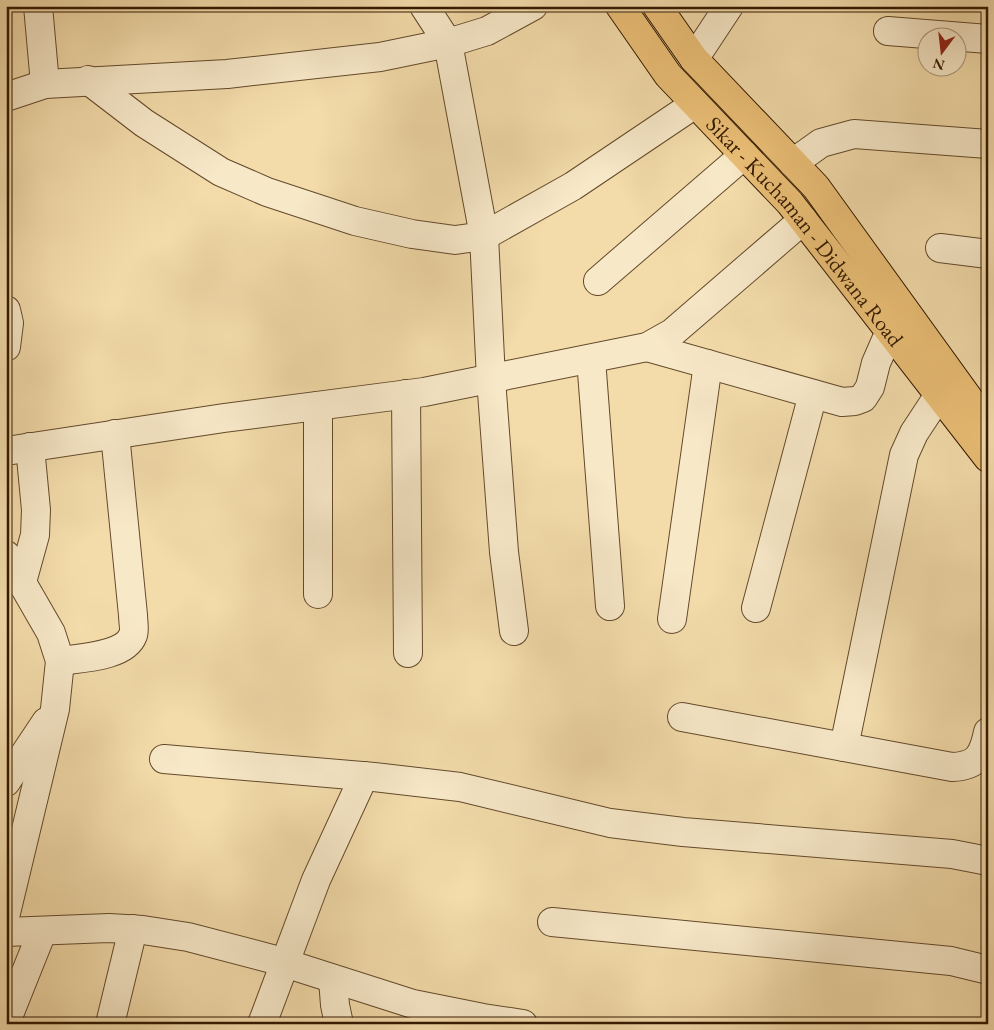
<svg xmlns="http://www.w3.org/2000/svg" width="994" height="1030" font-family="'EB Garamond',serif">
	<rect width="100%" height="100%" fill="#f3dbaa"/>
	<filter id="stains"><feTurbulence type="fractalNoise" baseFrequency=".004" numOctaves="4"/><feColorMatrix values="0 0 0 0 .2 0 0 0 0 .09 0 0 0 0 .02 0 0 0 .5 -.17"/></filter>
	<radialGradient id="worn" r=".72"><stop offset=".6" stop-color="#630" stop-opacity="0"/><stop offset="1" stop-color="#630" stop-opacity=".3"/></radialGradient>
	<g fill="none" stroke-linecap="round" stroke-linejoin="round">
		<g stroke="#634a2b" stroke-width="30">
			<g id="minor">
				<polyline points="38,6 45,84"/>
				<polyline points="424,6 448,43 484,236 491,379 504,552 514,631"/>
				<polyline points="888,31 988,39"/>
				<polyline points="694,59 729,6"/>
				<polyline points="88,80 144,123 221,172 267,192 355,221 412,234 455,240 484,236 573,186 695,104"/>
				<polyline points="6,97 45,84 227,74 380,57 448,43 487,31 533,6"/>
				<polyline points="793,163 821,143 854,134 988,144"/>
				<polyline points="940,248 988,254"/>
				<polyline points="598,281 744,155"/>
				<polyline points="6,310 9,323 6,347"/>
				<polyline points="647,347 842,402 855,401 863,398 870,387 876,363 890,331"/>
				<polyline points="591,359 610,606"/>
				<polyline points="406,394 408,653"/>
				<polyline points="318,406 318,594"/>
				<polyline points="6,451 224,418 424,392 647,347 672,333 803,220"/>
				<polyline points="6,555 51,633 60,661 55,709 6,913"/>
				<polyline points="22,582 35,535 36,510 30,447"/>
				<polyline points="756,608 813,394"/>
				<polyline points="672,619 708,364"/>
				<path d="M60 661C79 658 125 657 133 635 135 630 133 621 133 615L115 434"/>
				<path d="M682 717 952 767C977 766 983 756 988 732"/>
				<polyline points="844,747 904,455 914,433 939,395"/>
				<polyline points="164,759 374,777 460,787 610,823 683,832 952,854 988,861"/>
				<polyline points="6,782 46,722"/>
				<polyline points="552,922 951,961 988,970"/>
				<polyline points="6,932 109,928 143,930 188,937 272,959 413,1004 483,1018 523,1024"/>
				<polyline points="333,979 335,1005 339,1024"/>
				<polyline points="6,1022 42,932"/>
				<polyline points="110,1024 133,929"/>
				<polyline points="262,1024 316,880 364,776"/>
			</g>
		</g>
		<g stroke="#331901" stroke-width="30">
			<g id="major">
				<path id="s1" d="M620 6 668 75 790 203 988 458"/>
				<polyline points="657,6 694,59 816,187 988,425"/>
			</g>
		</g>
		<use href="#minor" stroke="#f7e8c8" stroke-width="28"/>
		<use href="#major" stroke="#eabe75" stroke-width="28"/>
	</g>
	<g text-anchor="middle" stroke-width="4" stroke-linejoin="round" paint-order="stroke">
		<g font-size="22" fill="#331901" stroke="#f7e8c8">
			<text dy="8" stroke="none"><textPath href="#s1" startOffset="292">Sikar - Kuchaman - Didwana Road</textPath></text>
		</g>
	</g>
	<rect width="994" height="1030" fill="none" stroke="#f3dbaa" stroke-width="25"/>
	<rect x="8" y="8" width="979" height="1015" fill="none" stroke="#331901" stroke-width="2.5"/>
	<rect x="12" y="12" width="969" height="1005" fill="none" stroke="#331901"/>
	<g transform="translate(942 52) rotate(195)"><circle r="24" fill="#f7e8c8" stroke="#a99578"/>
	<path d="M0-4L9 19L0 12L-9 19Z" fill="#8f2418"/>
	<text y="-8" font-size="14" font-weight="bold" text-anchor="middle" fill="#331901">N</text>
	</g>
	<rect width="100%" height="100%" filter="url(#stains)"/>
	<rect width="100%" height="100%" fill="url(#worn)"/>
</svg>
